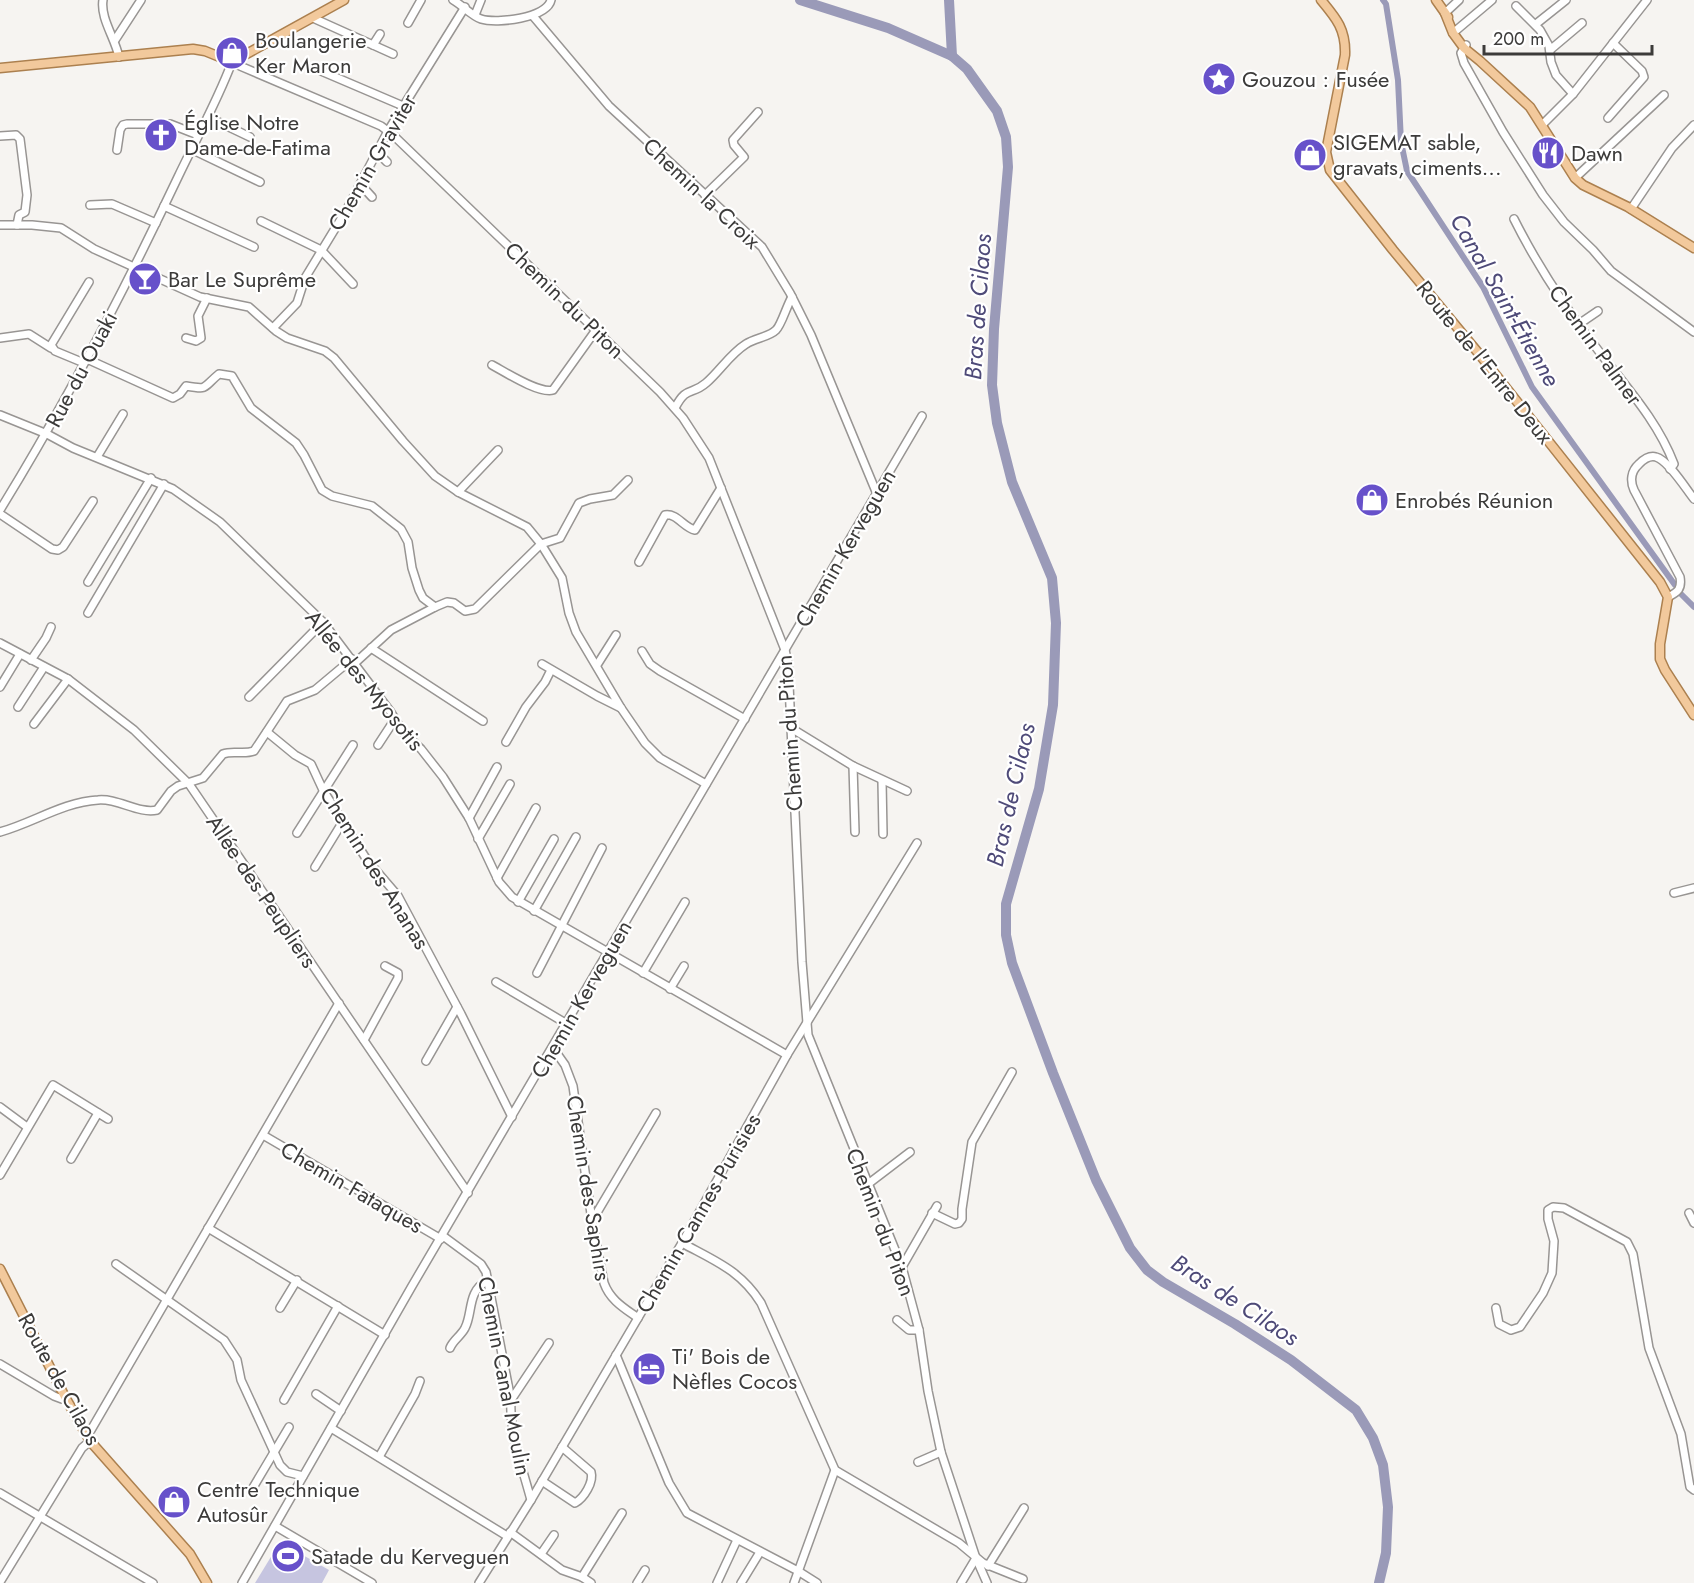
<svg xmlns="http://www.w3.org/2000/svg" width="1694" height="1583" font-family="Jost,sans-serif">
	<rect width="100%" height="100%" fill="#f6f4f1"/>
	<polygon fill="#c6c5e0" points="280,1542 329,1570 322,1583 255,1583"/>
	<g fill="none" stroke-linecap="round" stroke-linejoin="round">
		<g stroke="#9a9ab8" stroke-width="6">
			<polyline points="1383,0 1386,4 1398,80 1401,142 1407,171 1483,287 1532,387 1675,585"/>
			<polyline points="1681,594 1694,607"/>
		</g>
		<g stroke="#9a9ab8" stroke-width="10">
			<polyline points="800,0 888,28 952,56 967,69 997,111 1006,137 1008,167 994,329 992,385 997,423 1012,482 1052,578 1056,623 1053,705 1039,789 1006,904 1006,935 1012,963 1053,1073 1096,1180 1130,1248 1147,1270 1163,1282 1235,1324 1291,1360 1356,1410 1373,1438 1383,1465 1388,1507 1386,1553 1379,1583"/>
			<polyline points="949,0 952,56"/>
		</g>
		<g stroke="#989593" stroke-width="10">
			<g id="minor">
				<path d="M103 0C100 18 115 38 119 57"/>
				<path d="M453 0C462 5 472 16 481 19 497 24 547 18 551 0"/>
				<polyline points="1516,6 1540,30 1549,46 1551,62 1556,75 1573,94"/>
				<polyline points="1445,13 1459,0"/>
				<polyline points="475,15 481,0"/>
				<polyline points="533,16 609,106 762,247 790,293 811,335 877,494"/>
				<polyline points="313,18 393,54"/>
				<polyline points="408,23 421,0"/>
				<polyline points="1536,24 1566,0"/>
				<polyline points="1453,33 1492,0"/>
				<polyline points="115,40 141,0"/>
				<polyline points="373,45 380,34"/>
				<polyline points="1466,45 1461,53 1464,63 1503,132 1543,195 1564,222 1593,250 1611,271 1694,332"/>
				<polyline points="1550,50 1582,23"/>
				<polyline points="235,61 240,66 381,126 393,135 660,392 683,418 709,458 785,650 788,663 802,962 808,1035 902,1267 919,1330 928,1391 941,1452 976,1558 987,1583"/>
				<polyline points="321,71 403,106"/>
				<polyline points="208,117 250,137"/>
				<polyline points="1608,118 1644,77 1642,71 1613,43"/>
				<polyline points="1542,125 1573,94 1647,0"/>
				<polyline points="0,136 16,135 20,139 27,195 25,212 19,215 17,225"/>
				<polyline points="191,149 260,182"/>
				<polyline points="117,150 120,130 123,125 127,124 170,124 198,135"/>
				<polyline points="377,152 387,162"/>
				<polyline points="1575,178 1664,95"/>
				<polyline points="361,185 372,197"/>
				<polyline points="705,195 744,157 734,145 733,140 758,112"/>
				<polyline points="90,205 112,204 156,223"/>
				<polyline points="164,206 254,247"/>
				<polyline points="1631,209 1672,148 1694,125"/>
				<path d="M1514 219C1538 267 1568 312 1601 354 1628 389 1658 422 1674 464L1670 469"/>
				<polyline points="261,221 321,250 353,284"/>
				<polyline points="0,225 32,225 61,228 94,249 200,297 249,307 276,331 287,338 325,351 334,358 403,441 435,476 458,492 527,527 541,544 562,578 569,613 576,632 621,708 645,743 660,758 706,784"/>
				<polyline points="1579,324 1598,311"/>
				<polyline points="273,328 297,303 305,278 347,209 388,131 465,7"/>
				<polyline points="0,338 29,334 51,348"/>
				<polyline points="186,338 196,341 201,338 198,316 207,298"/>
				<path d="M87 359 173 398 180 394 186 386C209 390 202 388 219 374L232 376 251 408 296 443 304 455 322 490 332 496 372 506 401 529 408 542 412 568 419 590 423 598 435 607"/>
				<polyline points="84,363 55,351 51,345 89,282"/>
				<path d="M492 365C505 372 539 394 553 390L596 330"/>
				<path d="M675 408C687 385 691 396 706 383 720 371 730 354 746 344 755 338 769 337 776 330 781 326 787 305 792 297"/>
				<polyline points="0,415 47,434 73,448 173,489 220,522 323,622 390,711 403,732 421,749 443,777 469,818 499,882 512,897 787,1055"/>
				<polyline points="97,457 123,414"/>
				<polyline points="458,492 498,450"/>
				<path d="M0 510C66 403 124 291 178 177 196 139 217 102 232 62"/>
				<polyline points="0,514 52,549 58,550 63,547 93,501"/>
				<path d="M639 562 665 515C677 513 684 528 695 530L721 488"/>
				<polyline points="88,582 151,478"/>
				<path d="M1668 597C1678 592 1682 589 1680 577L1634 490C1630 481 1631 471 1639 464 1643 460 1649 455 1656 457 1668 460 1686 489 1694 499"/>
				<polyline points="88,613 164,484"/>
				<polyline points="0,643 68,679 134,730 189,784 468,1193"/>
				<polyline points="371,648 483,721"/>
				<polyline points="642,651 650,664 660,671 745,719"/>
				<polyline points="31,660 46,638 51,627"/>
				<polyline points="355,663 391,630 435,607 447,602 454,603 465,611 475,609 541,544 560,538 579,503 590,499 613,495 628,480"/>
				<polyline points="542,664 597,696 621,708"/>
				<polyline points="597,665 616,635"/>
				<polyline points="0,687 20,654"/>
				<polyline points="249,697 323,622"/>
				<polyline points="18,707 44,667"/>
				<polyline points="34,724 68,679"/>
				<polyline points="791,728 853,766 907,791"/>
				<polyline points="267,732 295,755 311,764 323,790 367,860 398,896 461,1014 512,1117"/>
				<polyline points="506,742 526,707 545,682 551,670"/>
				<polyline points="378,745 395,719"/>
				<polyline points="853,766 855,832"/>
				<polyline points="882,781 883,834"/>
				<polyline points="469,818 497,767"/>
				<path d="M0 832C33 823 63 802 98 800 118 798 138 814 157 810L171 791 178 786 203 778 223 754C233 750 243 755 254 751L287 701 315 690 352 659"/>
				<polyline points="297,833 353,745"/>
				<polyline points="478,839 510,784"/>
				<polyline points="315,867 342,823"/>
				<polyline points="497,878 536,808"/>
				<polyline points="1674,893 1694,888"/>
				<polyline points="518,902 554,839"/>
				<polyline points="534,911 576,837"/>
				<polyline points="537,973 602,848"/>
				<polyline points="643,973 685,902"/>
				<polyline points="496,982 567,1024"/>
				<polyline points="670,989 684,966"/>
				<polyline points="364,1040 398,978 398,973 385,966"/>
				<path d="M553 1048 565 1065 573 1086 592 1221 604 1283C610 1300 624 1308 638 1318"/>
				<polyline points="426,1061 457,1007"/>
				<polyline points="0,1107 27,1127"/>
				<polyline points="263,1135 441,1239"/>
				<polyline points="71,1159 98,1113"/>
				<polyline points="0,1175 53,1085 108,1119"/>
				<polyline points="868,1184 910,1152"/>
				<polyline points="932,1213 955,1224 959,1223 962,1219 962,1209 972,1142 1012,1072"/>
				<polyline points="1689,1213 1694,1223"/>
				<polyline points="592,1221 656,1113"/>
				<polyline points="208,1228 385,1335"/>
				<path d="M443 1236 481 1264 486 1272 511 1400C509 1431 523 1470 531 1500"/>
				<path d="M682 1243C715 1261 740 1270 761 1303L835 1470 959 1543 983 1563 1023 1579"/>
				<polyline points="116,1264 224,1340 237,1360 241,1380 280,1465 287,1472 303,1476"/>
				<polyline points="902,1267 937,1206"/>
				<polyline points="280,1308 297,1280"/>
				<polyline points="1496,1308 1499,1324 1511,1330 1520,1327 1543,1293 1552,1273 1554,1241 1548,1219 1548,1210 1553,1207 1564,1208 1627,1242 1633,1254 1649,1348 1681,1434 1690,1487 1694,1490"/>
				<polyline points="897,1320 909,1330 919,1330"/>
				<path d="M450 1348C453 1340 461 1336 465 1328 473 1313 467 1291 487 1281"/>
				<polyline points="616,1355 669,1483 687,1513 798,1571 817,1583"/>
				<polyline points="0,1364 54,1396 62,1399 65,1397"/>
				<polyline points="316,1394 341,1411"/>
				<polyline points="284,1400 338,1306"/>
				<polyline points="511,1400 549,1343"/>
				<polyline points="331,1428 507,1536"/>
				<polyline points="86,1435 91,1430 339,1003"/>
				<polyline points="379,1457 415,1394 420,1381"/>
				<polyline points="918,1462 941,1452"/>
				<path d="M542 1481 575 1503C584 1498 594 1482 591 1472L562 1447"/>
				<polyline points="251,1491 289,1427"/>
				<polyline points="0,1493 153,1583"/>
				<polyline points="275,1526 372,1583"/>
				<polyline points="510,1532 562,1570 582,1577 591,1583"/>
				<polyline points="541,1554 554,1535"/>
				<polyline points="988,1566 1024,1508"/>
				<polyline points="582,1577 622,1513"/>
				<polyline points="0,1582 82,1448 90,1441"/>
				<polyline points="242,1583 412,1286 922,416"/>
				<polyline points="479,1583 531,1500 682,1243 787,1055 917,843"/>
				<polyline points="637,1583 645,1570"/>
				<polyline points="717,1583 737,1540"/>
				<polyline points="741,1583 760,1552"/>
				<polyline points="794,1583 835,1470"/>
				<polyline points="961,1583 976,1558"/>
			</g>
		</g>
		<g stroke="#ac804f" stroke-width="11">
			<g id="major">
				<path d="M1321 0C1337 19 1346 30 1345 55L1326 152 1330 170 1393 250 1480 355 1660 582 1668 597 1660 644V659L1665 670 1694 715"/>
				<polyline points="1436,0 1448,17"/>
				<polyline points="1445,13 1453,33 1464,48 1480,61 1530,107 1575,178 1583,185 1628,207 1694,248"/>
				<polyline points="0,68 193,49 205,51 232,62 344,0"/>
				<polyline points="0,1269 65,1397 90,1441 190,1554 207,1583"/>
			</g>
		</g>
		<use href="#minor" stroke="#fff" stroke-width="7"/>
		<use href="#major" stroke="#f2c99c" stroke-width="8"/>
	</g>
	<defs>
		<g id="shop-disc" transform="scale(1.725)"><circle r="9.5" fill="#6751ca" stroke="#fff"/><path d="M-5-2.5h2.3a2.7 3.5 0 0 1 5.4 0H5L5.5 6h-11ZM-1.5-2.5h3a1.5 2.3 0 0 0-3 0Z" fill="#fff"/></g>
		<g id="sight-disc" transform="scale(1.725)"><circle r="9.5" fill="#6751ca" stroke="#fff"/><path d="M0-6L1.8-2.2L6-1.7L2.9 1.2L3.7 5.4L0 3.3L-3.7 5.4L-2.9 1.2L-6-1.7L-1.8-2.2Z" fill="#fff"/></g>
		<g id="church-disc" transform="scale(1.725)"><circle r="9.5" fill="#6751ca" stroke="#fff"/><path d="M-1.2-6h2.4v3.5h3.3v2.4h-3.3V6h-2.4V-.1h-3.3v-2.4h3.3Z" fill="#fff"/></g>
		<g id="restaurant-disc" transform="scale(1.725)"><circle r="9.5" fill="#6751ca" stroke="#fff"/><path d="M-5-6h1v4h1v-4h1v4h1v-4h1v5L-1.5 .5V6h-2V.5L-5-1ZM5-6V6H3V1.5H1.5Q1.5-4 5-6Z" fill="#fff"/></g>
		<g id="bar-disc" transform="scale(1.725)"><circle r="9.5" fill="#6751ca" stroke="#fff"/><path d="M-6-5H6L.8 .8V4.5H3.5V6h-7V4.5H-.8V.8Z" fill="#fff"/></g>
		<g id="hotel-disc" transform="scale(1.725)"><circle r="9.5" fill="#6751ca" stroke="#fff"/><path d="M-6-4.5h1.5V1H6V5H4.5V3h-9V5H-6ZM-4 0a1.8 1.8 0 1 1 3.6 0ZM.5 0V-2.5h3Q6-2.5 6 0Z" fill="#fff"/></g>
		<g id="stadium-disc" transform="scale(1.725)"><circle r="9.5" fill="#6751ca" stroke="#fff"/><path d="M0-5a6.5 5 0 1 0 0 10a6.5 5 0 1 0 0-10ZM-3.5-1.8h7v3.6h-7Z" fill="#fff"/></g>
	</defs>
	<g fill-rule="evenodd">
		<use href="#shop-disc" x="232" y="53"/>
		<use href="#sight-disc" x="1219" y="79"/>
		<use href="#church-disc" x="161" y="135"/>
		<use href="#restaurant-disc" x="1548" y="153"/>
		<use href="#shop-disc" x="1310" y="155"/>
		<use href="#bar-disc" x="145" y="279"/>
		<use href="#shop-disc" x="1372" y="500"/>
		<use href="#hotel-disc" x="649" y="1369"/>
		<use href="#shop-disc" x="174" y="1502"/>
		<use href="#stadium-disc" x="288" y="1556"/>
	</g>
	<g text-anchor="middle" stroke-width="4.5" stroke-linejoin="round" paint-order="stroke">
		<g font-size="22" fill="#3c3b3a" stroke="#fff" text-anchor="start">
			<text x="255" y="48">Boulangerie<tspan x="255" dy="25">Ker Maron</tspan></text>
			<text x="1242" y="87">Gouzou : Fusée</text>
			<text x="184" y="130">Église Notre<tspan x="184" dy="25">Dame-de-Fatima</tspan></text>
			<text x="1333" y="150">SIGEMAT sable,<tspan x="1333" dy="25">gravats, ciments...</tspan></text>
			<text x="1571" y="161">Dawn</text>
			<text x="168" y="287">Bar Le Suprême</text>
			<text x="1395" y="508">Enrobés Réunion</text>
			<text x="672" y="1364">Ti' Bois de<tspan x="672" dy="25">Nèfles Cocos</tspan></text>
			<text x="197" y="1497">Centre Technique<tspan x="197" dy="25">Autosûr</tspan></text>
			<text x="311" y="1564">Satade du Kerveguen</text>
		</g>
		<g font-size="22" fill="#3c3b3a" stroke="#fff">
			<text transform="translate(372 162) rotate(-60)" y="8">Chemin Graviter</text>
			<text transform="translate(702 193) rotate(43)" y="8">Chemin la Croix</text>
			<text transform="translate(565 300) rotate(44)" y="8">Chemin du Piton</text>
			<text transform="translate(1596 345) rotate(54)" y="8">Chemin Palmer</text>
			<text transform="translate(1485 362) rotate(51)" y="8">Route de l'Entre Deux</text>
			<text transform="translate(81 369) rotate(-62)" y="8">Rue du Ouaki</text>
			<text transform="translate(845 548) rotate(-60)" y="8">Chemin Kerveguen</text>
			<text transform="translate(365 680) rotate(51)" y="8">Allée des Myosotis</text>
			<text transform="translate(789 733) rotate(-94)" y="8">Chemin du Piton</text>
			<text transform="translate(375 868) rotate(58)" y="8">Chemin des Ananas</text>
			<text transform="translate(262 891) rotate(56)" y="8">Allée des Peupliers</text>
			<text transform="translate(581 999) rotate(-60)" y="8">Chemin Kerveguen</text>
			<text transform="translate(352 1187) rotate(30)" y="8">Chemin Fataques</text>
			<text transform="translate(589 1188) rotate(81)" y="8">Chemin des Saphirs</text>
			<text transform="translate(698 1213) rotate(-60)" y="8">Chemin Cannes Purisies</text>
			<text transform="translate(881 1222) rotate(69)" y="8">Chemin du Piton</text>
			<text transform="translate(505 1376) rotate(79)" y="8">Chemin Canal Moulin</text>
			<text transform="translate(60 1379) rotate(61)" y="8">Route de Cilaos</text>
		</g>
		<g font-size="24" font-style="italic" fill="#4e4a78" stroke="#fff">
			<text transform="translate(1505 300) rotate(60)" y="8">Canal Saint-Étienne</text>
			<text transform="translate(978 307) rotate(-86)" y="8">Bras de Cilaos</text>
			<text transform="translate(1011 795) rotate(-77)" y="8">Bras de Cilaos</text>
			<text transform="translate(1235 1300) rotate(33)" y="8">Bras de Cilaos</text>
		</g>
	</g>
	<path d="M1484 45v9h168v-9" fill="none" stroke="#3c3b3a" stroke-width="3"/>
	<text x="1493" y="45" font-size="18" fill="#3c3b3a" stroke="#ffffff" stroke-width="4.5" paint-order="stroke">200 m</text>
</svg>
